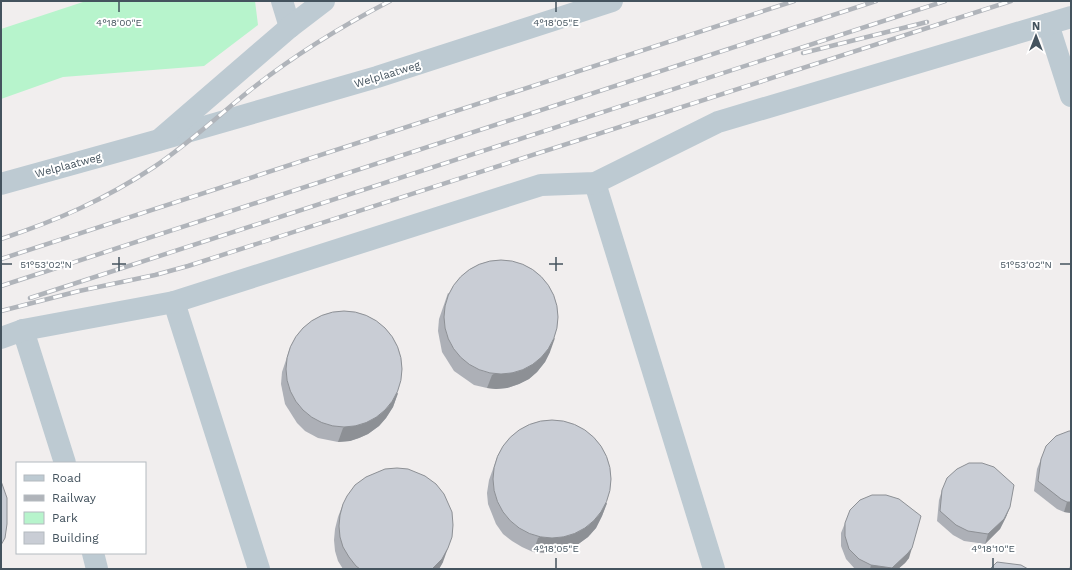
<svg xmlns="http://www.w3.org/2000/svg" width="1072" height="570" font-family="'Work Sans',sans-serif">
	<rect width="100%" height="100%" fill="#f1eeee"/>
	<polygon fill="#b7f4cc" points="86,1 255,1 258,25 204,66 63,77 1,99 1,29"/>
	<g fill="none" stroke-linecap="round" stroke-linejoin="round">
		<g stroke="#bdcad2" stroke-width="22">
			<polyline points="282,1 290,27"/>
			<polyline points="1048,24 1071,96"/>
			<polyline points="159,140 377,77 612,1"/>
			<polyline points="595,183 714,569"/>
			<polyline points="1,184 159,140 290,27 324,1"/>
			<polyline points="174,302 259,569"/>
			<polyline points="23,330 65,463"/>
			<polyline points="1,338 23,330 174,302 541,185 595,183 718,122 1071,17"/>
			<polyline points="93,553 97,569"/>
		</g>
		<g stroke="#b0b4ba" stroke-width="4.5">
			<g id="rail">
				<polyline points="803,53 927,22"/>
				<path d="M1 239C58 220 104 200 154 167 188 144 218 116 249 91 293 56 340 27 390 1"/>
				<polyline points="1,259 794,1"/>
				<polyline points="1,286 876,1"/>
				<polyline points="30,298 945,1"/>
				<polyline points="1,311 79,291 155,275 188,266 1011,1"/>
			</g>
		</g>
		<use href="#rail" stroke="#fff" stroke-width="3" stroke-dasharray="9" stroke-linecap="butt"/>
	</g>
	<g fill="#adb0b7">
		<polygon points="448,293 550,352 545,362 537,372 529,379 519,384 507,388 496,389 487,388 474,385 454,371 442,352 438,331 439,319"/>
		<polygon points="290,348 398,393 393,407 386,418 379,426 368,434 359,438 350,441 338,442 318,438 305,431 297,423 285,404 281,384 282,372"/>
		<polygon points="1071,431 1071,513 1064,512 1057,509 1034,491 1037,469 1041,459"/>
		<polygon points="498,455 607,503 602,516 596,528 588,537 577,545 567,550 553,553 533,552 522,547 512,541 503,534 496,524 488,504 487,493 489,480"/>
		<polygon points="942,490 1010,507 1006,517 1000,529 985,544 964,541 953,535 937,521 939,500"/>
		<polygon points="343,504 443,562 439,569 343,569 338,561 335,551 334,540 335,529 338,517"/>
		<polygon points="845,523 909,558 905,563 898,569 855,569 846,559 841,546 841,533"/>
		<polygon points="1071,563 1071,569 1069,569"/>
	</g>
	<g fill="#8d9095">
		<polygon points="555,338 550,352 545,362 537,372 529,379 519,384 507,388 496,389 487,388 492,375"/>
		<polygon points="398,393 393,407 386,418 379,426 368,434 359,438 350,441 338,442 343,428"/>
		<polygon points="1067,502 1071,502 1071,513 1064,512"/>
		<polygon points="607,503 602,516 596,528 588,537 577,545 567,550 553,553 533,552 538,538"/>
		<polygon points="1010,507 1006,517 1000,529 985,544 988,534"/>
		<polygon points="448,548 443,562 439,569 432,569"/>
		<polygon points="912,548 909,558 905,563 898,569 870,569 871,565"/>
	</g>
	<g fill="#c9cdd5" stroke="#8d9095">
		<circle cx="501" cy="317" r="57"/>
		<circle cx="344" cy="369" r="58"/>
		<circle cx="552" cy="479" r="59"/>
		<polygon points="1069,431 1071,431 1071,502 1067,502 1061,499 1038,481 1041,459 1046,446 1056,436"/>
		<polygon points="969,463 982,463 994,467 1014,485 1010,507 1004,519 988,534 968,531 956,525 940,511 942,490 947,478 957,469"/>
		<polygon points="397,468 408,469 425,476 436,484 444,494 452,512 453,525 452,537 448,548 442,559 432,569 360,569 356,566 349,557 343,547 340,537 339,526 340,515 343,504 347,496 355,485 366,477 385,469"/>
		<polygon points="1,481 7,498 7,524 5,538 1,545"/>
		<polygon points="872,495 886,495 899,499 921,516 912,548 908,553 892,568 871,565 859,559 849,549 845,536 845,523 850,510 860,500"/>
		<polygon points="997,562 1021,565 1028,569 990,569"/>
	</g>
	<path fill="none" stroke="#44535e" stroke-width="1.5" d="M119 2V12M556 2V12M119 257V271M556 257V271M2 264H12M112 264H126M549 264H563M1060 264H1070M556 558V568M993 558V568"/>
	<g text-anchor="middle" stroke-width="4" stroke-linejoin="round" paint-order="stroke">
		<g font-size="11" fill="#44535e" stroke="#fff">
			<text transform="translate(387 74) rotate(-17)" y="4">Welplaatweg</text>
			<text transform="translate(68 165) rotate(-15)" y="4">Welplaatweg</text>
		</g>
	</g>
	<g font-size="10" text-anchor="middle" fill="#44535e" stroke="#fff" stroke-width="4" stroke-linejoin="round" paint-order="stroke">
		<text x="119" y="26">4°18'00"E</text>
		<text x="556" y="26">4°18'05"E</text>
		<text x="46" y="268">51°53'02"N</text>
		<text x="1026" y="268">51°53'02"N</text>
		<text x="556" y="552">4°18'05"E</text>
		<text x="993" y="552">4°18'10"E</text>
	</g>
	<rect width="1072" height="570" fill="none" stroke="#44535e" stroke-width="4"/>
	<rect x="16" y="462" width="130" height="92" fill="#ffffff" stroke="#b4babf"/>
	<rect x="24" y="475" width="20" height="6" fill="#bdcad2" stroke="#b4babf"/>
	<text x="52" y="482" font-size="12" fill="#44535e">Road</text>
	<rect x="24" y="495" width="20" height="6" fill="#b0b4ba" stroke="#b4babf"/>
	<text x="52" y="502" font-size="12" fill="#44535e">Railway</text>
	<rect x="24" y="512" width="20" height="12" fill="#b7f4cc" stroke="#b4babf"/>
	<text x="52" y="522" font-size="12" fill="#44535e">Park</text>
	<rect x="24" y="532" width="20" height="12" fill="#c9cdd5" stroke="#b4babf"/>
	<text x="52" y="542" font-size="12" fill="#44535e">Building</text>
	<g transform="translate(1036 36)" stroke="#ffffff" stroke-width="3" paint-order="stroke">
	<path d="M0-3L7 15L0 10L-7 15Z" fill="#44535e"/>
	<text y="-6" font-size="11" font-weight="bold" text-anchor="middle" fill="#44535e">N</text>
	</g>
</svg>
